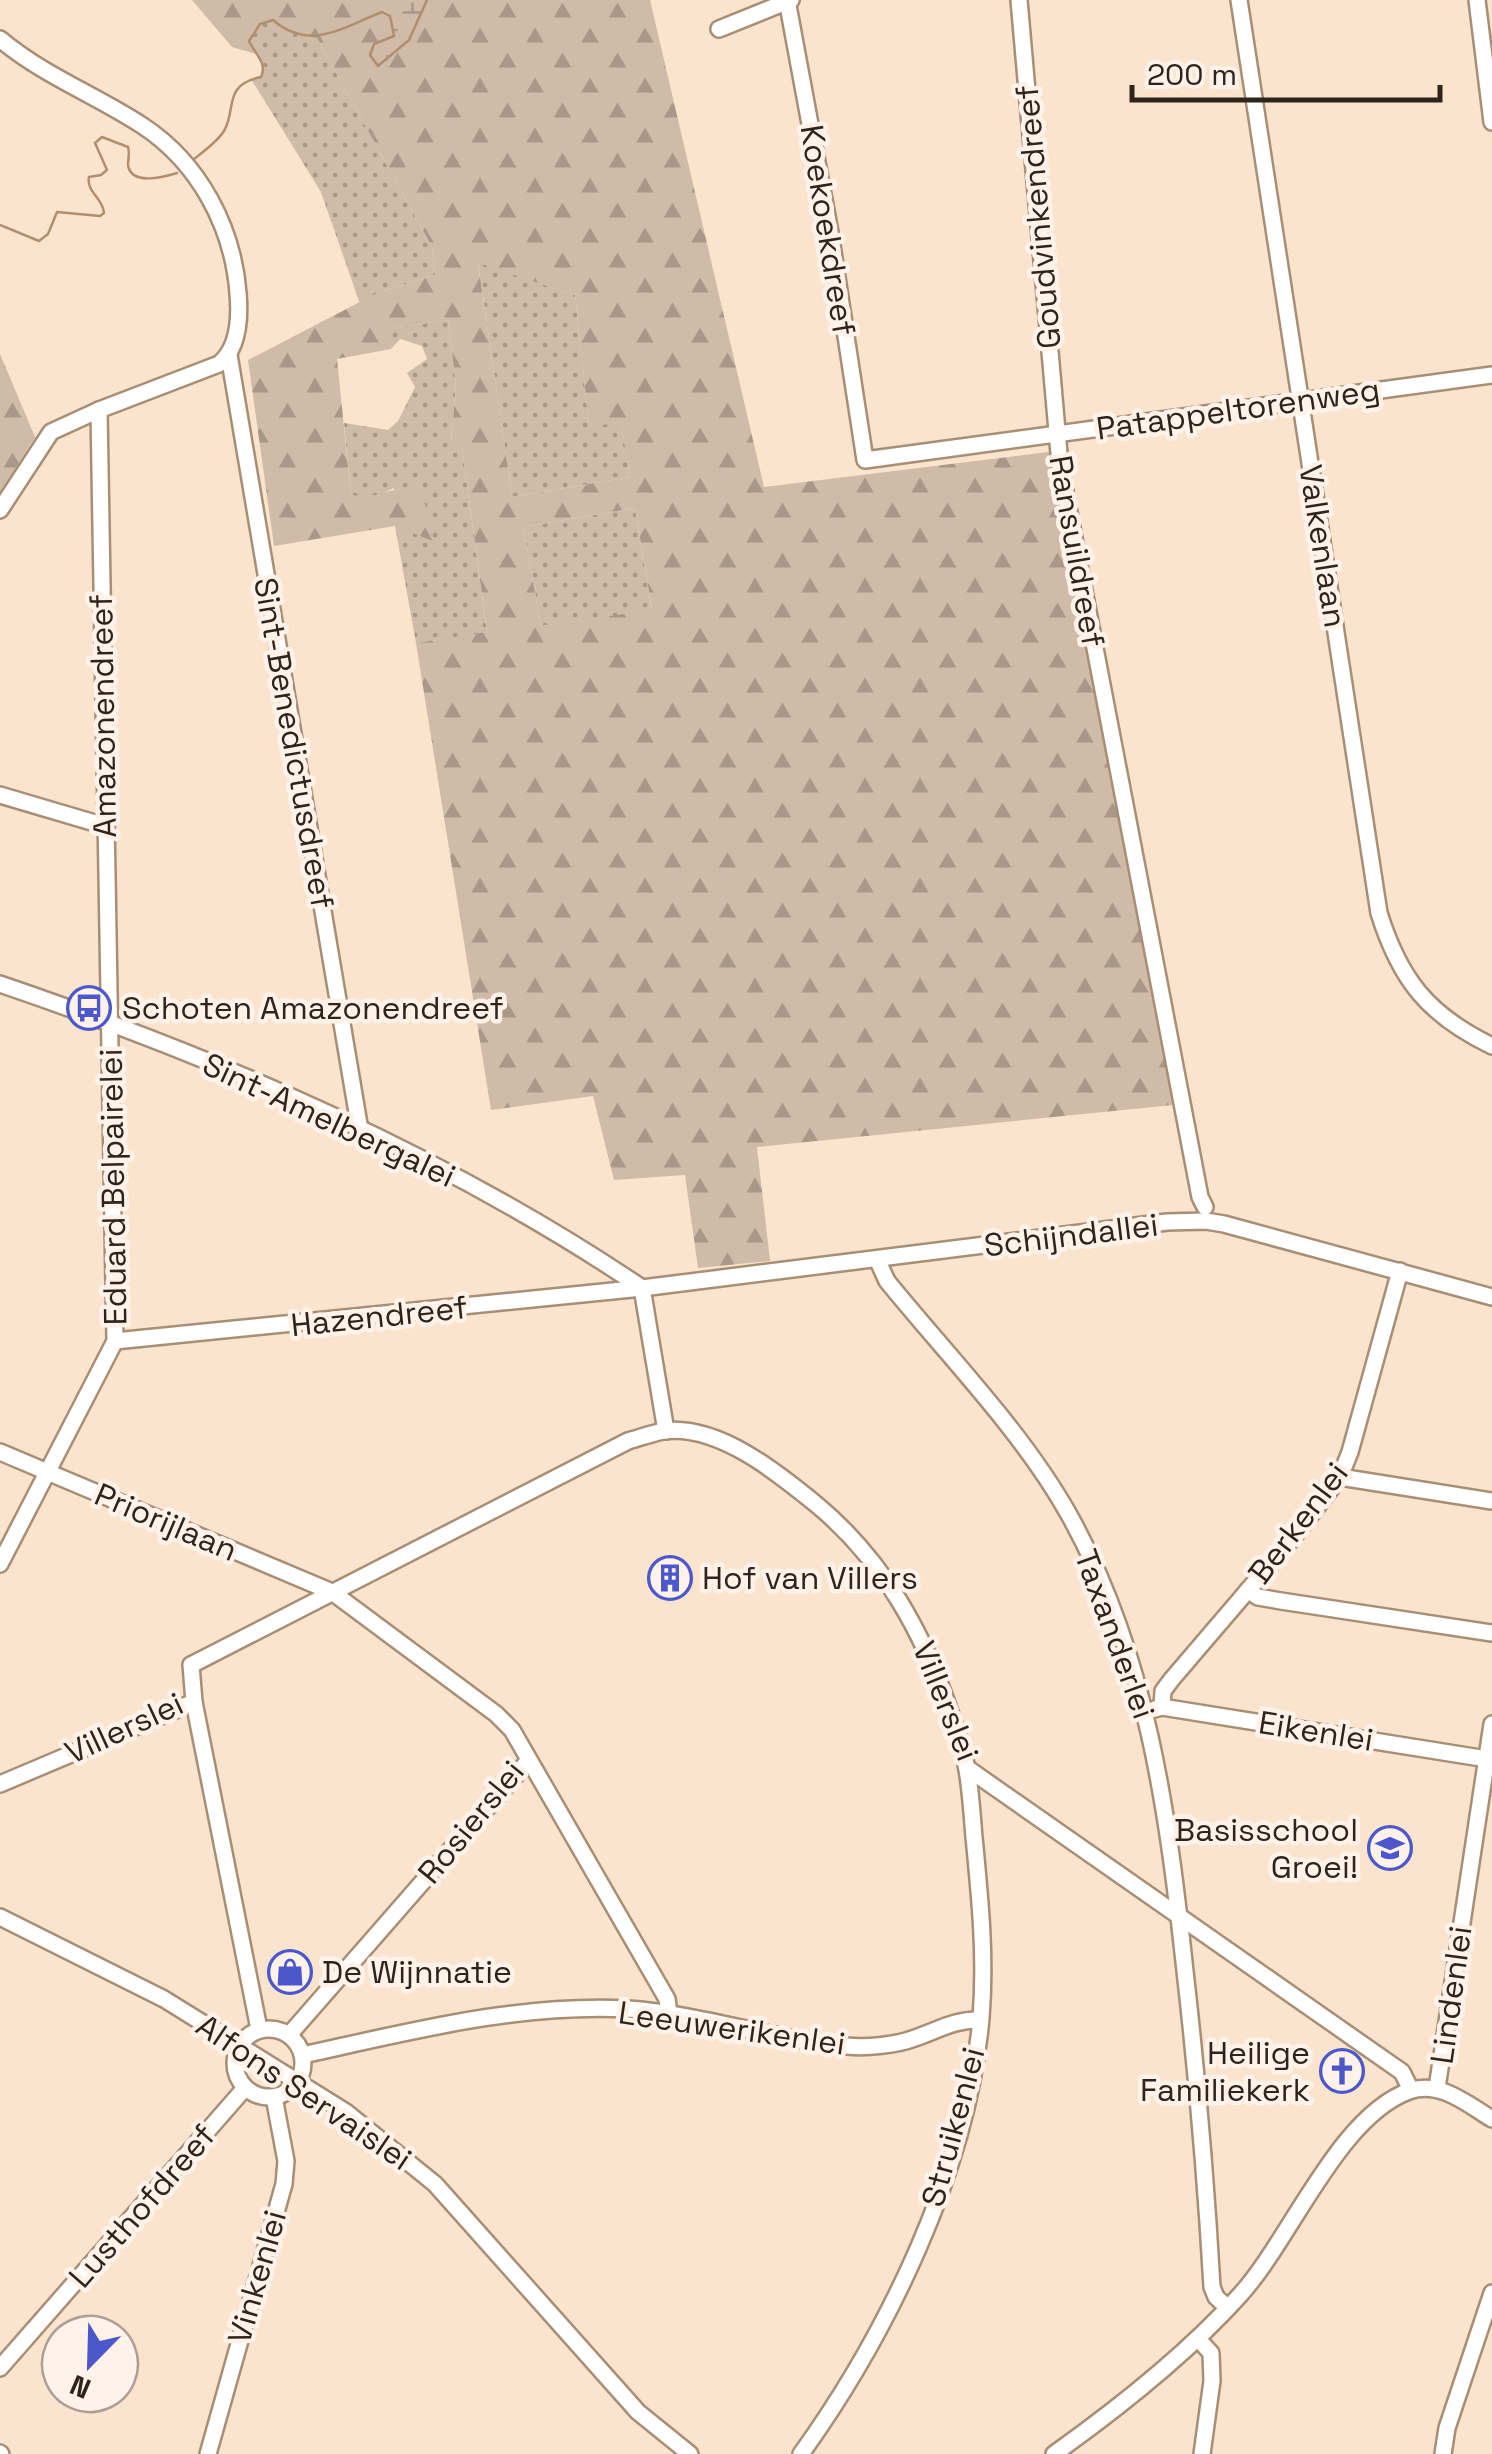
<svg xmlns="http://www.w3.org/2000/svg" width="1492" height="2454" font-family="'Space Grotesk',sans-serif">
	<defs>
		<pattern id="grass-dots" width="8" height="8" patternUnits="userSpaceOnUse" patternTransform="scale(2.5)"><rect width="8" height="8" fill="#d0bba8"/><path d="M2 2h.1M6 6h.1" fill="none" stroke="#a99888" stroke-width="1.8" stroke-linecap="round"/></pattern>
		<pattern id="forest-firs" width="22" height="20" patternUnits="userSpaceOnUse" patternTransform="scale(2.5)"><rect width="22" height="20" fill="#d0bba8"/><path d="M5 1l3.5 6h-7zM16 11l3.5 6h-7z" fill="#a99888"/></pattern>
		<pattern id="wetland-marsh" width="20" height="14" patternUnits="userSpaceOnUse" patternTransform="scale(2.5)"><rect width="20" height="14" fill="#d0bba8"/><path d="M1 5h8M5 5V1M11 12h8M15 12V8" fill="none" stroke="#a99888"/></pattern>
	</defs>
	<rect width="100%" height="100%" fill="#fbe4ce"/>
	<g fill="url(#grass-dots)">
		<polygon points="267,20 317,38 432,247 435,275 379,292 360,304 321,192 251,79 261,76 263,65 249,41 260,24"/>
		<polygon points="478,262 575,295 589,425 621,422 630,477 512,497"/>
		<polygon points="448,320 456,385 451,441 462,447 487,633 416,643 395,526 394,488 371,499 351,495 344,423 388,430 398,421 415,387 407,373 427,359 422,346 400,339 391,349 387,329"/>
		<polygon points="635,508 652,611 541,626 523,527"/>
	</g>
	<g fill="url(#forest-firs)" fill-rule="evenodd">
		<path d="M192 0H372L390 16 394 36 409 40 427 0H650L764 487 1056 451 1173 1105 757 1147 770 1261 698 1268 685 1175 614 1180 593 1096 491 1110 416 643 487 632 462 447 451 442 456 385 448 320 388 329 391 349 337 359 351 495C380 500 385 487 414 489L425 504 433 541 395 526 274 546 248 360 379 292 435 275 432 247 317 38C309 36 300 35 293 33 271 25 266 6 249 41L256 54 232 47ZM478 263 575 295 589 426 621 423 630 477 512 497ZM635 508 652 610 541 626 523 527Z"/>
		<polygon points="0,354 35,437 0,493"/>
	</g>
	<polygon fill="url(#wetland-marsh)" points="372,0 427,0 409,40 378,66 370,55 374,44 394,35 390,16"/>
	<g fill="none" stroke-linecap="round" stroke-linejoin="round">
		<g stroke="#b08f70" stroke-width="2.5">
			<path d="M194 159C204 151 217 142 224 131 237 109 222 85 261 77 268 63 254 53 249 41L260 24 273 20C310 52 343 27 382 12L390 16 394 36 374 44 370 55 378 66 409 40 427 0"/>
			<path d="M0 225 39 241 48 234 57 212 100 216 104 213C103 198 86 192 89 177L101 175 107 170 95 143 102 137 128 147C130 153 128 159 128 165 131 186 164 177 177 173"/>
		</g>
		<g stroke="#a88e75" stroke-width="20">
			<g id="minor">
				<polyline points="787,0 830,232 865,460 1492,375"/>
				<polyline points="1019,0 1060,465 1200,1197 1205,1207"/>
				<path d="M1239 0 1379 913C1400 980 1428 1015 1492 1046"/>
				<polyline points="1477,0 1492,122"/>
				<polyline points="719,29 791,0"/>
				<path d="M0 39C44 76 96 95 143 126 199 163 233 227 238 293 240 316 239 348 219 364L99 410 51 432 0 510"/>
				<polyline points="229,355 360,1130"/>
				<polyline points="0,795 105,826"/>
				<path d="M0 984C223 1060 447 1156 642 1288"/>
				<path d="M877 1259 887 1281C947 1355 1021 1430 1068 1513 1147 1653 1168 1814 1185 1971 1197 2076 1206 2181 1212 2287L1216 2297 1228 2308"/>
				<polyline points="642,1288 666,1431"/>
				<polyline points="115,1341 642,1288 1167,1222 1206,1221 1224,1224 1492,1297"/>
				<polyline points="0,1452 332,1592 496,1714 512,1730 667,1999 669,2013"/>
				<polyline points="1340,1477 1492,1501"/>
				<polyline points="0,1564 115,1341 99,410"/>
				<polyline points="1248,1590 1258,1597 1281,1601 1492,1633"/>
				<polyline points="194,1702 259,2029"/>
				<polyline points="1162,1707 1163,1691 1172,1679 1296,1534 1340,1477 1350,1452 1400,1271"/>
				<polyline points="1155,1709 1162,1707 1487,1759"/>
				<polyline points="967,1768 1402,2072 1411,2090"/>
				<path d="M0 1784 194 1702 191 1665 628 1441C639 1438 652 1433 664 1431 718 1424 778 1473 817 1505 883 1560 923 1632 950 1712 956 1731 964 1750 967 1770 971 1792 972 1815 974 1837 980 1898 986 1957 981 2018 968 2168 888 2333 801 2454"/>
				<polyline points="0,1917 164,1999 346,2112 435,2184 638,2412 690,2454"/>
				<circle cx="269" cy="2063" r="34"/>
				<polyline points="289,2035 529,1760"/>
				<path d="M303 2055C408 2032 519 2003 628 2009 702 2014 773 2040 847 2046 867 2048 897 2045 915 2038 938 2030 956 2019 980 2020"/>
				<polyline points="1437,2088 1492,1724"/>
				<polyline points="1198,2339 1211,2353 1212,2381 1202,2454"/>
				<polyline points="0,2368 245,2088"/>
				<polyline points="0,2453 1,2454"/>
				<polyline points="208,2454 284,2184 286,2161 274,2097"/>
				<path d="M1054 2454C1120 2407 1186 2355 1240 2295 1291 2239 1338 2117 1409 2091 1440 2080 1467 2104 1492 2119"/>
				<polyline points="1443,2454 1447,2428 1492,2293"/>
			</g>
		</g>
		<use href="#minor" stroke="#fff" stroke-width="15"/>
	</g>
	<defs>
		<g id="bus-ring" transform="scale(2.25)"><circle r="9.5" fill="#fff3e9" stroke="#4d57cc" stroke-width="1.5"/><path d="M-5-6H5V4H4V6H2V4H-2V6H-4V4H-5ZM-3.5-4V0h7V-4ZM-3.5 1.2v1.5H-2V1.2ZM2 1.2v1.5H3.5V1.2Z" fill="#4d57cc"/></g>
		<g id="building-ring" transform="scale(2.25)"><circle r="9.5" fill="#fff3e9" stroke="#4d57cc" stroke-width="1.5"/><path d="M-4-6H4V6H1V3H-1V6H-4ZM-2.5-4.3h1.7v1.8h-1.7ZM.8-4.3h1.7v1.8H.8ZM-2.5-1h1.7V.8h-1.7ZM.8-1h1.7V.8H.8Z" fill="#4d57cc"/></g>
		<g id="school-ring" transform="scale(2.25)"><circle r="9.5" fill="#fff3e9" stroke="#4d57cc" stroke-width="1.5"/><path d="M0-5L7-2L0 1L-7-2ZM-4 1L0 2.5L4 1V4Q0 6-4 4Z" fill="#4d57cc"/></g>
		<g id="shop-ring" transform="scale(2.25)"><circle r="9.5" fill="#fff3e9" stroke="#4d57cc" stroke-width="1.5"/><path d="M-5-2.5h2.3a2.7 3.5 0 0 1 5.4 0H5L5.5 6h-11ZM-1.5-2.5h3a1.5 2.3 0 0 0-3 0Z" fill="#4d57cc"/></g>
		<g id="church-ring" transform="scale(2.25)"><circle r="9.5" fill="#fff3e9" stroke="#4d57cc" stroke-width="1.5"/><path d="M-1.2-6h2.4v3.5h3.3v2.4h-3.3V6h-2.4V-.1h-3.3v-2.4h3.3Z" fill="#4d57cc"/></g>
	</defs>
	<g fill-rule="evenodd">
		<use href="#bus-ring" x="89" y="1008"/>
		<use href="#building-ring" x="670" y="1578"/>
		<use href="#school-ring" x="1390" y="1848"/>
		<use href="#shop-ring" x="290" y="1972"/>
		<use href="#church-ring" x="1342" y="2071"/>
	</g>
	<g text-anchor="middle" stroke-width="9" stroke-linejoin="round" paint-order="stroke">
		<g font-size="32" fill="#2f241a" stroke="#fff3e9">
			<text transform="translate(1038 217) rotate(-95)" y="11">Goudvinkendreef</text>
			<text transform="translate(828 230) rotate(81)" y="11">Koekoekdreef</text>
			<text transform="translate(1238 409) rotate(-8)" y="11">Patappeltorenweg</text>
			<text transform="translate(1323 546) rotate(81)" y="11">Valkenlaan</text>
			<text transform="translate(1077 551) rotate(80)" y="11">Ransuildreef</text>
			<text transform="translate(103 716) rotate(-91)" y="11">Amazonendreef</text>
			<text transform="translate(294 743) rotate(80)" y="11">Sint-Benedictusdreef</text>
			<text transform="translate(329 1120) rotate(25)" y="11">Sint-Amelbergalei</text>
			<text transform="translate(113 1187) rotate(-91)" y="11">Eduard Belpairelei</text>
			<text transform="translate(1071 1235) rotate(-7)" y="11">Schijndallei</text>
			<text transform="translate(379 1316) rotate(-6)" y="11">Hazendreef</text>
			<text transform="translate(166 1522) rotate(23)" y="11">Priorijlaan</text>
			<text transform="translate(1298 1523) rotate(-53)" y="11">Berkenlei</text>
			<text transform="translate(1115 1634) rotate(70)" y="11">Taxanderlei</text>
			<text transform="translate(946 1701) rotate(68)" y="11">Villerslei</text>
			<text transform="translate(124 1728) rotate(-25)" y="11">Villerslei</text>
			<text transform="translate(1316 1731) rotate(9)" y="11">Eikenlei</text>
			<text transform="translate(471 1822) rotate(-51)" y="11">Rosierslei</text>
			<text transform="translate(1451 1995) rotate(-82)" y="11">Lindenlei</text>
			<text transform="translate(732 2028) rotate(8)" y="11">Leeuwerikenlei</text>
			<text transform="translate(304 2092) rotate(34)" y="11">Alfons Servaislei</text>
			<text transform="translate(953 2127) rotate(-75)" y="11">Struikenlei</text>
			<text transform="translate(142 2206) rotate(-49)" y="11">Lusthofdreef</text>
			<text transform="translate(257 2277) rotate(-74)" y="11">Vinkenlei</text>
		</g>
		<g font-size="32" fill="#2f241a" stroke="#fff3e9" text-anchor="start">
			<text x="122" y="1019">Schoten Amazonendreef</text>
			<text x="702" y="1589">Hof van Villers</text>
			<text x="1358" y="1841" text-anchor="end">Basisschool<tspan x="1358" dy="37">Groei!</tspan></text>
			<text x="322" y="1983">De Wijnnatie</text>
			<text x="1310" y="2064" text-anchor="end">Heilige<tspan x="1310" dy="37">Familiekerk</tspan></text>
		</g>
	</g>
	<g transform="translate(90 2364) rotate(203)"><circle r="48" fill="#fff3e9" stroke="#aca096" stroke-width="2.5"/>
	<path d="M0-8L18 38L0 25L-18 38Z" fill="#4d57cc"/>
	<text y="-15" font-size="28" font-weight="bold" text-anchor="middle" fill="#2f241a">N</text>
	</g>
	<path d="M1132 85v15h308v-15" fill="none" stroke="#2f241a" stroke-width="5"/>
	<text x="1147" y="85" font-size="30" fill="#2f241a" stroke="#fff3e9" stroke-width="8" paint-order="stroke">200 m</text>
</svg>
